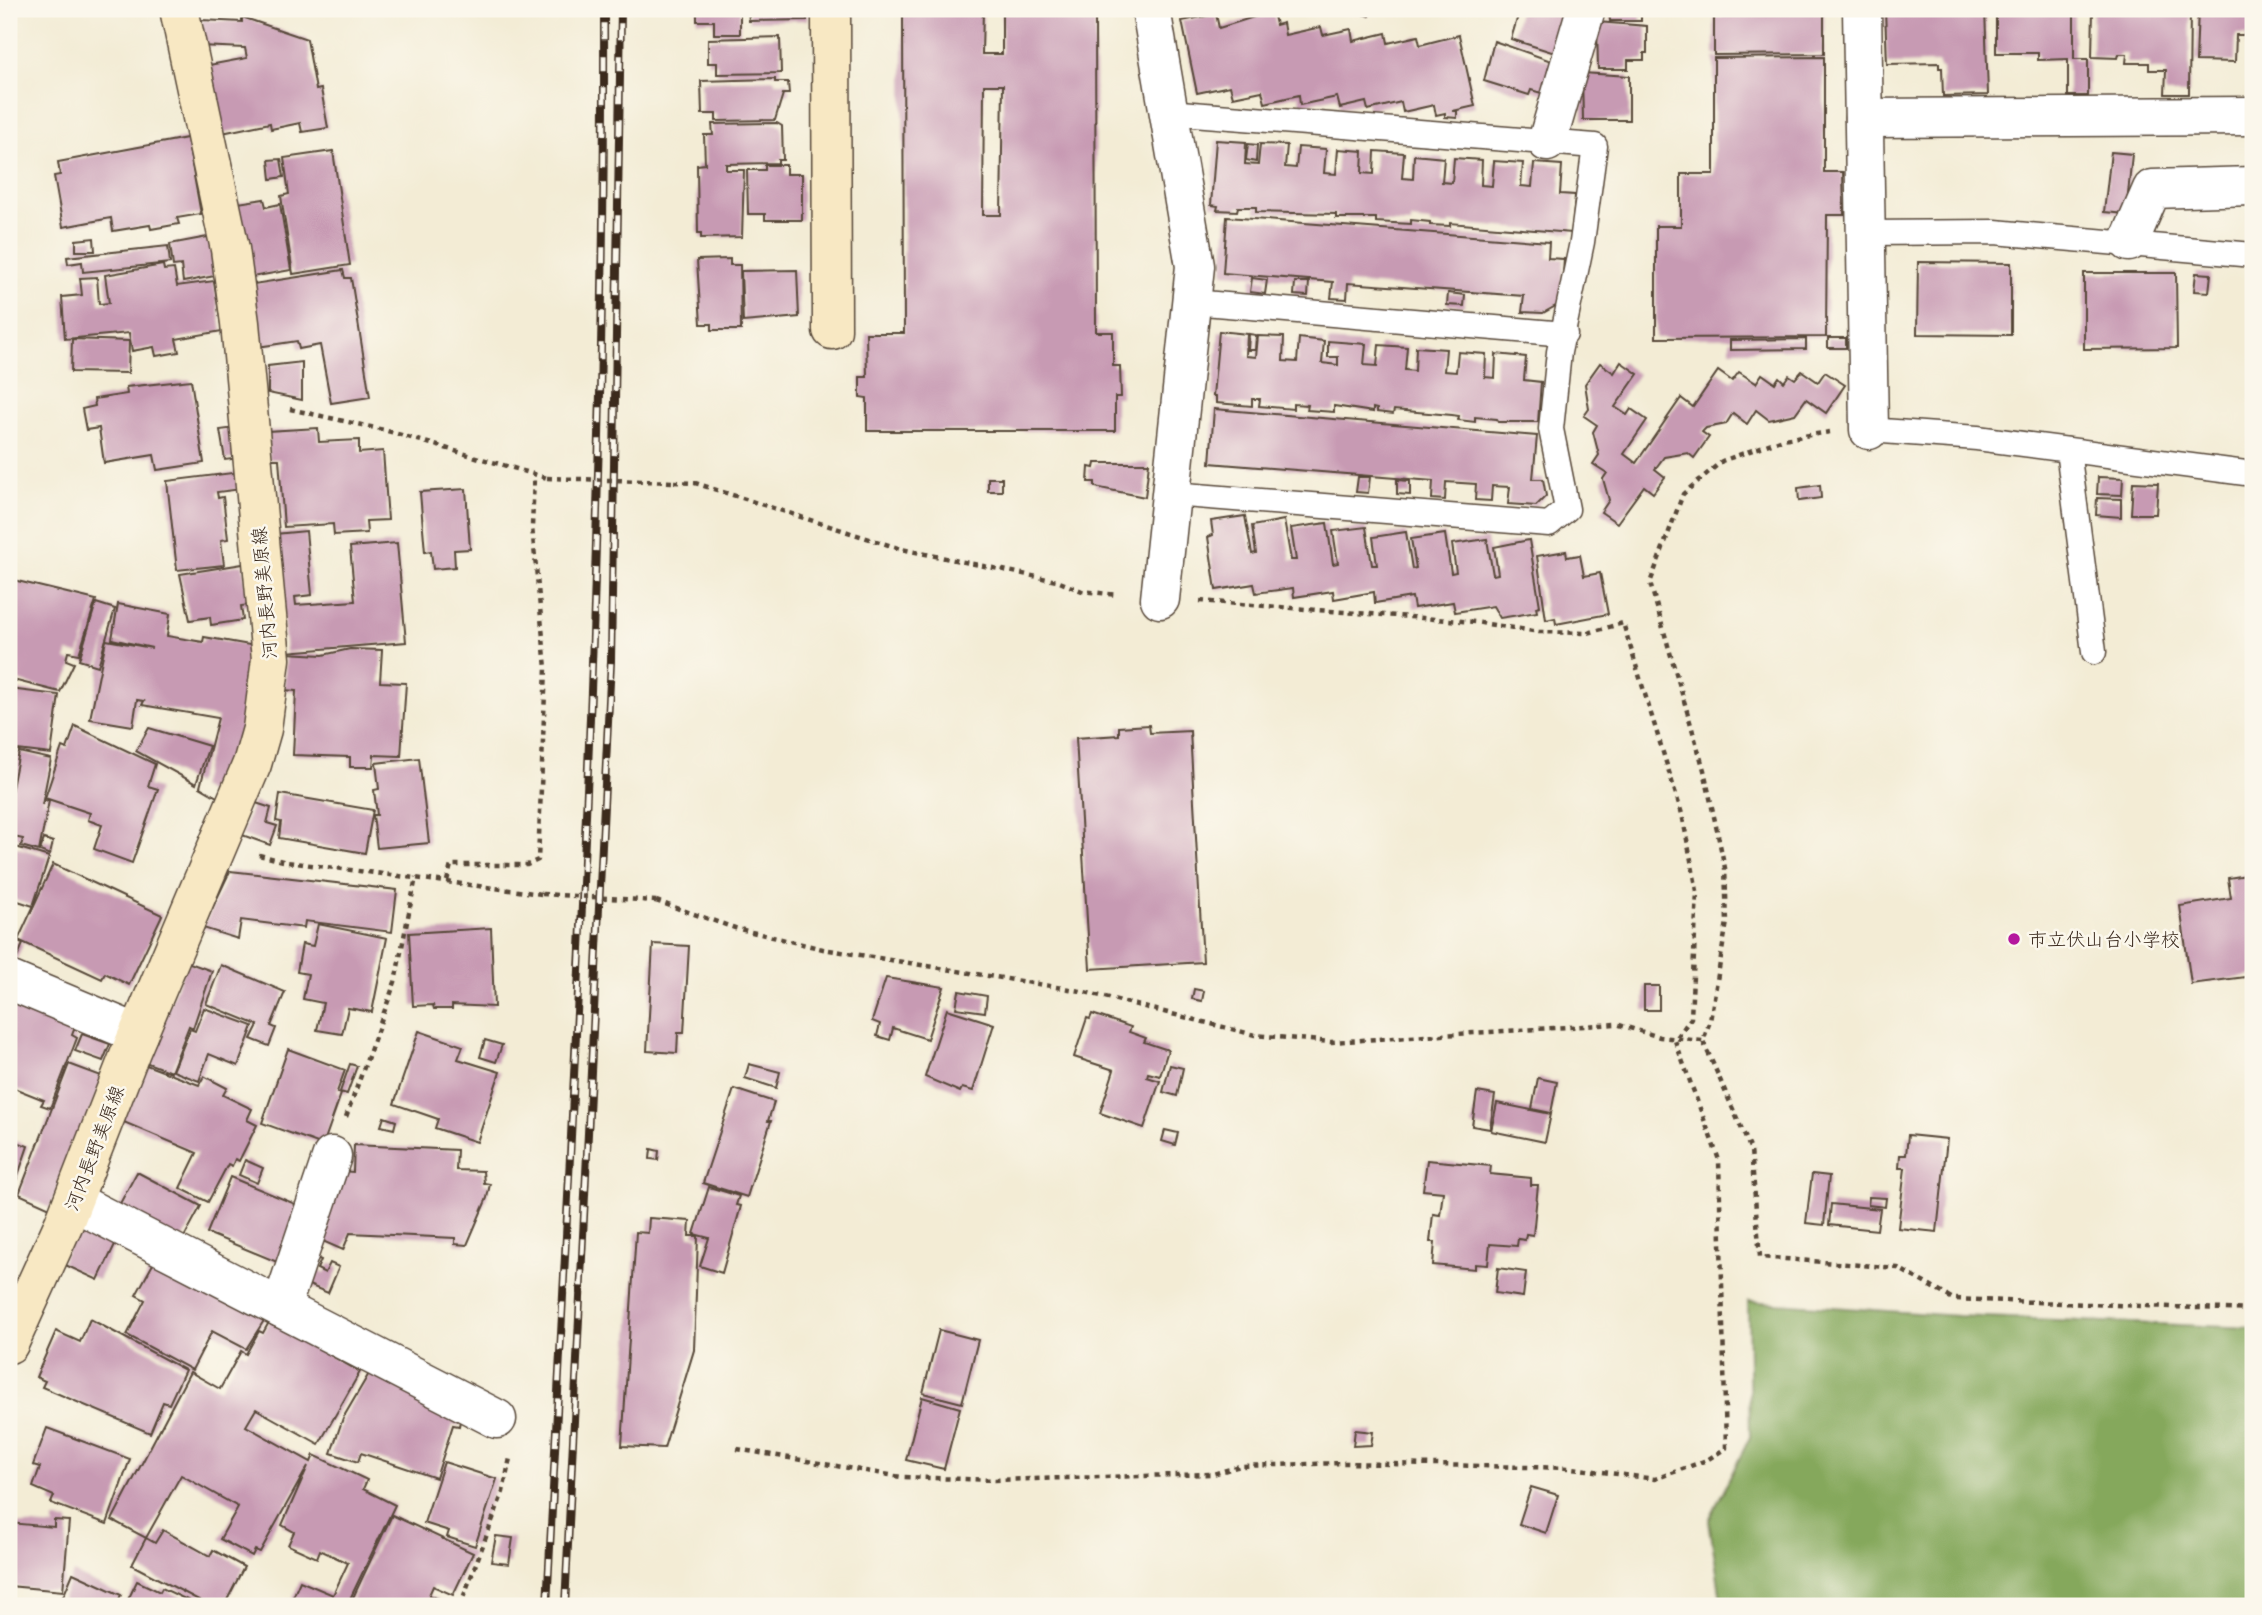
<svg xmlns="http://www.w3.org/2000/svg" width="2262" height="1615" font-family="'Shantell Sans','Klee One',sans-serif">
	<rect width="100%" height="100%" fill="#fbf7ec"/>
	<filter id="ink" filterUnits="userSpaceOnUse"><feTurbulence type="fractalNoise" baseFrequency=".0143" numOctaves="2"/><feDisplacementMap in="SourceGraphic" scale="14" xChannelSelector="R" yChannelSelector="G"/><feConvolveMatrix kernelMatrix="1 2 1 2 8 2 1 2 1" color-interpolation-filters="sRGB"/></filter>
	<filter id="wash" filterUnits="userSpaceOnUse"><feTurbulence type="fractalNoise" baseFrequency=".00686" numOctaves="4" result="noise"/><feDisplacementMap in="SourceGraphic" scale="28" xChannelSelector="R" yChannelSelector="G"/><feGaussianBlur stdDeviation="1.57" result="paint"/><feColorMatrix in="noise" values="0 0 0 0 0 0 0 0 0 0 0 0 0 0 0 0 0 1.4 0 .05"/><feComposite in="paint" operator="in"/></filter>
	<g filter="url(#wash)">
		<rect width="100%" height="100%" fill="#f3ecd5"/>
		<polygon fill="#85a85c" stroke="#60693d" stroke-width="2" points="1748,1301 1958,1316 2253,1328 2253,1606 1722,1606 1709,1520 1750,1437"/>
		<g id="blocks">
			<g fill="#c79ab3" fill-rule="evenodd">
				<polygon points="697,9 740,9 740,34 714,34 714,21 697,21"/>
				<polygon points="748,9 807,9 807,20 749,21"/>
				<path d="M903 9H983L982 54H1002V9H1095L1096 332H1113V366H1120L1121 397H1115V431H867V398L860 397V377H867L866 333H904ZM984 85H1003L1001 215H983Z"/>
				<polygon points="1346,9 1371,9 1369,16"/>
				<polygon points="1520,9 1572,9 1558,54 1511,39"/>
				<polygon points="1609,9 1641,9 1641,21 1610,21"/>
				<polygon points="1723,9 1824,9 1824,54 1714,55 1714,17 1723,17"/>
				<polygon points="1885,9 1985,9 1988,95 1943,96 1942,68 1939,68 1939,63 1887,64"/>
				<polygon points="2002,9 2074,9 2074,59 2088,59 2088,96 2068,96 2068,59 2038,60 2038,53 1996,53 1996,12 2002,12"/>
				<polygon points="2093,9 2190,9 2189,94 2165,94 2166,70 2149,70 2149,63 2126,63 2127,54 2119,54 2118,58 2092,57"/>
				<polygon points="2198,9 2253,9 2253,48 2246,47 2246,35 2236,35 2235,62 2196,61"/>
				<polygon points="1273,11 1276,25 1283,23 1285,35 1321,27 1323,35 1351,29 1353,41 1386,33 1388,43 1418,36 1420,45 1459,35 1475,106 1453,111 1457,111 1457,118 1445,117 1445,113 1436,115 1434,105 1403,112 1401,102 1368,110 1366,102 1340,108 1337,97 1300,105 1299,95 1265,103 1262,91 1233,97 1230,86 1197,93 1182,21 1216,14 1219,28"/>
				<polygon points="242,17 307,39 316,90 321,89 328,128 302,132 300,123 271,129 270,123 222,133 209,65 247,58 245,48 200,46 202,20 242,22"/>
				<polygon points="1597,22 1647,26 1647,53 1644,53 1644,60 1628,60 1628,69 1598,69"/>
				<polygon points="780,37 781,73 717,74 717,63 708,63 708,39"/>
				<polygon points="1494,41 1557,63 1545,94 1531,90 1529,95 1484,81"/>
				<polygon points="1824,57 1824,172 1843,172 1844,215 1827,215 1826,337 1656,338 1656,226 1681,226 1681,174 1714,174 1714,58"/>
				<polygon points="1582,73 1629,76 1629,120 1583,120"/>
				<polygon points="775,79 775,82 788,82 789,94 783,94 775,120 716,121 716,114 702,114 701,81"/>
				<polygon points="777,123 782,126 783,160 778,160 778,163 726,164 726,170 744,170 742,237 701,238 701,233 698,233 697,165 705,164 704,135 713,135 712,124"/>
				<polygon points="187,138 201,214 177,218 179,224 151,229 150,225 113,231 111,218 63,227 54,176 60,175 58,162"/>
				<polygon points="1216,140 1246,142 1245,164 1258,165 1260,144 1287,145 1285,167 1296,168 1298,147 1326,149 1324,173 1336,174 1338,149 1363,151 1362,173 1374,174 1375,151 1404,153 1402,178 1413,179 1414,155 1444,158 1442,182 1452,183 1454,158 1482,160 1481,185 1492,186 1494,161 1523,163 1521,186 1532,187 1534,163 1562,165 1560,194 1575,195 1572,233 1450,223 1450,226 1430,225 1430,222 1411,220 1411,224 1376,222 1376,218 1336,218 1336,214 1256,212 1256,207 1238,207 1237,211 1217,210 1218,206 1211,205"/>
				<polygon points="1248,144 1257,145 1256,162 1246,160"/>
				<polygon points="333,151 350,265 293,274 281,196 289,194 284,158"/>
				<polygon points="2111,152 2132,154 2126,214 2104,212"/>
				<polygon points="281,159 284,177 271,179 269,160"/>
				<polygon points="765,165 786,165 786,174 802,174 802,220 765,220 765,214 748,214 747,170 765,170"/>
				<polygon points="264,199 266,207 280,204 291,270 246,278 238,203"/>
				<polygon points="1227,217 1549,242 1548,258 1564,259 1561,303 1543,313 1522,312 1524,296 1348,283 1347,299 1331,298 1333,282 1223,273"/>
				<polygon points="213,236 220,275 183,282 181,265 173,266 170,244"/>
				<polygon points="94,238 95,251 76,251 76,240"/>
				<polygon points="168,246 170,263 83,272 82,262 68,264 67,257"/>
				<polygon points="730,259 730,265 740,265 741,330 712,330 712,324 701,324 697,260"/>
				<polygon points="1918,262 2011,263 2011,335 1917,334"/>
				<polygon points="163,265 164,270 174,269 177,286 214,281 222,331 176,339 179,352 156,356 154,347 132,351 129,333 65,339 62,297 82,295 80,278 97,277 99,304 109,303 105,275"/>
				<polygon points="343,270 345,278 351,278 370,397 331,403 320,345 299,349 297,341 257,347 247,285"/>
				<polygon points="797,270 799,317 743,322 741,271"/>
				<polygon points="2084,273 2176,273 2177,348 2084,349"/>
				<polygon points="2196,273 2211,274 2209,292 2194,291"/>
				<polygon points="1252,278 1267,280 1265,294 1250,292"/>
				<polygon points="1295,282 1309,282 1308,296 1294,295"/>
				<polygon points="1448,293 1465,295 1464,306 1447,305"/>
				<polygon points="1219,331 1247,334 1246,356 1256,357 1258,336 1284,337 1283,361 1297,362 1299,338 1324,341 1322,363 1338,365 1338,357 1328,357 1328,341 1366,344 1364,365 1377,366 1379,345 1407,347 1405,370 1415,371 1416,347 1446,349 1444,371 1456,372 1458,352 1486,354 1485,377 1495,378 1496,354 1526,357 1524,380 1541,382 1538,422 1498,422 1497,419 1475,417 1475,422 1458,420 1459,416 1452,415 1394,410 1393,414 1377,412 1377,409 1373,408 1373,412 1334,406 1334,412 1307,410 1308,405 1293,404 1293,409 1259,406 1260,399 1252,399 1252,406 1216,403 1216,396 1213,396"/>
				<polygon points="1249,334 1256,335 1255,350 1248,350"/>
				<rect x="1828" y="338" width="18" height="10"/>
				<polygon points="72,339 129,341 128,373 71,372"/>
				<polygon points="1806,339 1806,349 1730,350 1730,340"/>
				<polygon points="302,362 302,400 268,393 268,366"/>
				<polygon points="1621,362 1638,374 1615,407 1627,415 1631,409 1647,420 1624,454 1636,463 1681,398 1693,407 1718,371 1732,381 1739,372 1756,383 1762,374 1775,383 1779,377 1784,382 1789,375 1795,379 1802,371 1818,382 1825,372 1845,385 1826,413 1806,399 1795,414 1769,420 1756,410 1747,424 1733,413 1726,424 1706,428 1702,432 1709,437 1694,458 1688,453 1664,457 1655,469 1665,477 1653,493 1644,486 1617,523 1601,512 1609,500 1603,479 1607,473 1593,464 1599,455 1593,432 1597,425 1584,416 1589,409 1585,384 1600,363 1614,373"/>
				<polygon points="191,380 204,463 157,470 154,455 104,463 99,428 86,430 82,409 95,406 94,399 127,394 126,387"/>
				<polygon points="1214,409 1537,436 1533,479 1543,479 1546,496 1536,506 1508,504 1510,487 1492,486 1491,501 1475,500 1476,484 1446,482 1445,500 1432,499 1433,481 1210,463"/>
				<polygon points="235,428 240,458 225,460 220,430"/>
				<polygon points="318,428 319,442 359,440 359,453 383,451 388,520 366,521 367,533 334,535 333,524 284,527 279,459 269,459 267,431"/>
				<polygon points="1095,463 1149,463 1145,497 1095,487 1095,482 1088,482 1089,467 1094,468"/>
				<polygon points="240,472 242,489 217,492 218,498 223,497 228,539 221,540 224,565 177,570 167,481"/>
				<polygon points="1358,477 1370,477 1368,493 1356,492"/>
				<polygon points="2098,477 2123,478 2122,495 2097,494"/>
				<rect x="988" y="478" width="14" height="13"/>
				<polygon points="1397,480 1410,481 1410,495 1397,494"/>
				<polygon points="2133,482 2158,483 2156,514 2131,514"/>
				<polygon points="1820,485 1821,498 1799,501 1798,488"/>
				<polygon points="466,489 470,549 454,550 455,567 433,569 431,551 425,552 420,492"/>
				<polygon points="2097,498 2121,499 2121,517 2096,515"/>
				<polygon points="1245,516 1252,554 1256,553 1252,526 1284,520 1291,560 1296,560 1291,528 1327,523 1333,564 1338,563 1333,531 1366,527 1372,565 1377,565 1373,537 1406,532 1412,569 1416,568 1411,539 1445,534 1451,573 1456,572 1452,544 1487,539 1493,575 1498,574 1494,547 1529,540 1540,606 1536,607 1537,612 1500,618 1493,606 1455,612 1453,602 1414,608 1412,597 1375,603 1374,592 1334,599 1333,591 1294,597 1293,588 1256,593 1254,584 1216,590 1208,537 1213,535 1211,521"/>
				<polygon points="306,531 312,595 295,597 296,605 355,601 350,547 397,543 406,642 286,652 275,534"/>
				<polygon points="1566,551 1567,557 1580,555 1584,576 1600,573 1608,614 1556,624 1555,618 1546,620 1537,556"/>
				<polygon points="243,564 249,605 241,606 243,620 211,625 210,617 190,620 180,574"/>
				<polygon points="9,579 96,600 79,654 68,652 66,660 74,663 60,692 9,679"/>
				<polygon points="96,603 115,609 98,666 79,660"/>
				<polygon points="118,604 170,614 167,636 203,642 204,637 261,647 257,700 224,801 200,787 218,718 142,705 144,701 137,700 133,726 90,719 106,640 152,648 112,639"/>
				<polygon points="350,649 382,650 380,682 406,683 401,756 374,755 373,767 350,767 350,757 293,755 296,691 284,690 286,653 323,655"/>
				<polygon points="9,689 59,695 51,754 9,749"/>
				<polygon points="1149,725 1150,733 1190,731 1203,962 1090,969 1076,738 1119,735 1119,727"/>
				<polygon points="75,726 155,764 148,786 158,789 132,863 94,849 102,825 88,820 90,813 45,798 62,747 67,749"/>
				<polygon points="149,728 209,746 196,784 136,751"/>
				<polygon points="19,752 51,759 42,805 44,800 49,801 39,851 21,846 23,839 9,836 9,803"/>
				<polygon points="419,758 429,843 377,848 373,815 377,815 374,790 379,789 376,763"/>
				<polygon points="280,794 373,810 365,853 279,838 281,822 276,821"/>
				<polygon points="253,802 271,808 267,823 277,826 270,845 242,835"/>
				<polygon points="44,839 53,842 50,855 40,851"/>
				<polygon points="9,845 49,857 33,906 9,898"/>
				<polygon points="53,864 162,915 129,985 105,973 102,979 18,940"/>
				<polygon points="230,871 397,890 392,932 305,921 304,928 241,920 238,939 203,928"/>
				<polygon points="2253,874 2253,976 2191,984 2180,906 2231,898 2228,878"/>
				<polygon points="318,924 387,938 372,1012 348,1008 342,1034 317,1030 323,1003 303,999 308,974 297,972 302,944 313,946"/>
				<polygon points="491,928 494,1007 452,1005 452,1009 434,1009 433,1005 413,1006 409,933"/>
				<polygon points="9,939 23,944 14,965 9,963"/>
				<polygon points="653,944 689,946 684,1033 678,1033 677,1053 647,1051"/>
				<polygon points="187,962 212,971 193,1028 189,1026 171,1072 145,1062"/>
				<polygon points="221,965 285,992 271,1026 276,1028 269,1046 251,1039 258,1025 206,1004"/>
				<polygon points="886,978 944,987 927,1039 893,1028 890,1040 877,1036 880,1024 872,1021"/>
				<rect x="1644" y="986" width="15" height="24"/>
				<polygon points="1194,989 1204,991 1202,1001 1192,999"/>
				<polygon points="959,991 987,996 985,1012 956,1008"/>
				<polygon points="9,992 78,1019 72,1035 77,1038 50,1108 41,1105 44,1100 9,1086"/>
				<polygon points="204,1008 253,1026 238,1066 209,1054 199,1081 173,1071 190,1029 195,1031"/>
				<polygon points="947,1009 994,1024 973,1091 962,1088 960,1092 925,1077"/>
				<polygon points="1092,1014 1131,1027 1129,1032 1146,1038 1144,1042 1168,1050 1160,1076 1148,1073 1147,1077 1160,1081 1144,1128 1100,1113 1114,1070 1074,1057 1087,1018 1090,1019"/>
				<polygon points="419,1031 463,1046 458,1059 500,1072 477,1142 435,1128 438,1119 394,1104"/>
				<polygon points="82,1034 110,1044 103,1061 75,1051"/>
				<polygon points="485,1040 502,1045 496,1062 480,1057"/>
				<polygon points="288,1049 345,1070 337,1092 341,1094 323,1145 262,1123"/>
				<polygon points="141,1063 199,1085 204,1076 227,1088 223,1095 252,1109 247,1120 257,1125 239,1161 235,1159 232,1166 228,1164 208,1202 180,1188 197,1153 119,1120"/>
				<polygon points="69,1064 104,1077 50,1208 19,1194"/>
				<polygon points="350,1064 357,1066 347,1094 340,1092"/>
				<polygon points="749,1064 780,1072 776,1088 745,1078"/>
				<polygon points="1170,1065 1183,1068 1177,1096 1163,1092"/>
				<polygon points="1538,1078 1557,1082 1551,1113 1532,1109"/>
				<polygon points="734,1089 774,1102 768,1121 771,1121 747,1197 703,1183"/>
				<polygon points="1477,1092 1495,1095 1490,1129 1472,1126"/>
				<polygon points="1497,1103 1551,1114 1545,1142 1491,1131"/>
				<polygon points="384,1117 396,1121 394,1129 381,1126"/>
				<polygon points="1165,1130 1178,1133 1175,1145 1162,1141"/>
				<polygon points="1908,1135 1947,1139 1937,1232 1898,1228 1905,1168 1899,1168 1900,1155 1906,1155"/>
				<polygon points="9,1139 28,1146 9,1202"/>
				<polygon points="354,1145 457,1150 456,1170 483,1171 484,1183 490,1184 487,1198 467,1245 455,1244 455,1238 350,1233 343,1250 318,1239 340,1171 353,1172"/>
				<polygon points="651,1149 659,1151 658,1160 650,1159"/>
				<polygon points="245,1160 263,1168 257,1183 239,1175"/>
				<polygon points="1427,1160 1491,1166 1490,1174 1531,1178 1531,1185 1538,1185 1533,1235 1526,1234 1525,1240 1518,1239 1517,1246 1490,1244 1488,1265 1475,1264 1475,1269 1433,1265 1435,1242 1430,1242 1433,1214 1440,1215 1443,1192 1423,1190"/>
				<polygon points="137,1172 201,1206 181,1243 117,1209"/>
				<polygon points="1812,1174 1829,1176 1824,1225 1806,1223"/>
				<polygon points="230,1177 300,1206 277,1262 207,1233"/>
				<polygon points="709,1187 739,1196 736,1205 741,1206 722,1273 700,1266 709,1238 694,1234"/>
				<polygon points="1869,1197 1886,1198 1885,1207 1868,1205"/>
				<polygon points="1831,1204 1880,1209 1877,1230 1829,1225"/>
				<polygon points="84,1214 121,1232 98,1280 61,1263"/>
				<polygon points="649,1218 690,1221 689,1236 698,1236 694,1350 664,1448 622,1446 636,1232 648,1233"/>
				<polygon points="159,1253 270,1311 246,1349 212,1331 192,1370 127,1335 145,1300 136,1295"/>
				<polygon points="310,1255 321,1260 317,1269 325,1273 330,1263 339,1267 328,1293 299,1281"/>
				<polygon points="1498,1268 1526,1272 1523,1297 1495,1293"/>
				<polygon points="274,1313 307,1342 360,1372 319,1444 256,1409 246,1426 311,1462 314,1455 367,1480 363,1489 395,1505 348,1603 333,1599 351,1606 289,1606 300,1581 333,1595 348,1563 320,1550 317,1558 288,1545 294,1532 282,1525 308,1466 260,1552 255,1550 252,1556 220,1539 238,1507 181,1475 146,1538 112,1520 190,1372 220,1389 241,1351 246,1354 259,1331 263,1333"/>
				<polygon points="90,1319 185,1370 169,1404 163,1402 150,1433 42,1387 45,1381 36,1377 56,1331 80,1342"/>
				<polygon points="939,1330 978,1340 962,1403 923,1393"/>
				<polygon points="374,1365 462,1411 459,1426 453,1425 436,1478 361,1453 358,1462 331,1453 343,1418"/>
				<polygon points="922,1397 960,1408 944,1469 906,1460"/>
				<polygon points="47,1428 130,1459 107,1524 51,1503 54,1496 33,1487 40,1467 33,1465"/>
				<polygon points="1355,1430 1373,1432 1371,1445 1353,1446"/>
				<polygon points="444,1462 497,1479 475,1546 447,1537 449,1531 424,1523"/>
				<polygon points="1531,1487 1558,1495 1546,1533 1519,1524"/>
				<polygon points="392,1515 473,1553 453,1595 433,1586 429,1595 439,1599 435,1606 350,1604"/>
				<polygon points="54,1520 69,1521 63,1591 9,1586 9,1523 54,1527"/>
				<polygon points="163,1530 210,1556 213,1550 244,1567 224,1606 210,1606 132,1565 146,1538 155,1543"/>
				<polygon points="496,1536 513,1538 509,1564 491,1562"/>
				<polygon points="73,1573 121,1595 116,1606 62,1606 60,1604"/>
				<polygon points="137,1581 160,1592 162,1588 200,1606 125,1606"/>
			</g>
		</g>
	</g>
	<g filter="url(#ink)">
		<use href="#blocks" fill-opacity="0" stroke="#574739" stroke-width="2"/>
		<g fill="none" stroke-linecap="round" stroke-linejoin="round">
			<g stroke="#574739" stroke-width="27">
				<g id="lane">
					<polyline points="1168,112 1595,146 1582,242 1559,352 1551,429 1567,509 1549,524 1172,494"/>
					<polyline points="1866,233 1995,232 2253,255"/>
					<polyline points="1192,302 1565,334"/>
					<polyline points="1869,430 1977,438 2253,474"/>
					<polyline points="2068,450 2094,652"/>
				</g>
			</g>
			<g stroke="#574739" stroke-width="41">
				<g id="street">
					<polyline points="1151,9 1195,266 1160,599"/>
					<polyline points="1862,9 1869,430"/>
					<polyline points="1864,118 2253,116"/>
					<polyline points="1547,142 1586,9"/>
					<polyline points="2129,242 2152,189 2253,186"/>
					<polyline points="9,980 138,1034"/>
					<polyline points="73,1201 497,1419"/>
					<polyline points="281,1308 332,1156"/>
				</g>
			</g>
			<g stroke="#574739" stroke-width="41">
				<g id="secondary">
					<polyline points="831,9 832,330"/>
					<polyline points="9,1344 64,1223 131,1051 252,764 262,729 271,659 240,323 230,249 179,9"/>
				</g>
			</g>
			<g stroke="#574739" stroke-width="4.5" stroke-dasharray="5 5" stroke-linecap="butt">
				<polyline points="290,409 384,430 547,478"/>
				<polyline points="1830,432 1783,439 1722,461 1683,494 1650,583 1704,770 1725,868 1727,922 1710,1021 1703,1041 1751,1150 1760,1257 1898,1268 1953,1299 2253,1310"/>
				<polyline points="674,482 695,483 901,549 1057,581 1082,591 1118,595"/>
				<polyline points="1200,601 1475,622 1539,632 1588,633 1623,623 1682,814 1697,891 1691,1018 1676,1039"/>
				<polyline points="259,855 287,862 542,894"/>
				<polyline points="447,881 451,865 527,865 538,860 546,668 532,527 534,477"/>
				<polyline points="656,901 735,928 823,949 1081,991 1255,1035 1331,1042 1616,1024 1660,1037 1703,1041"/>
				<polyline points="346,1117 395,982 416,877"/>
				<polyline points="737,1449 901,1477 995,1480 1213,1474 1240,1466 1344,1463 1572,1468 1655,1479 1707,1460 1726,1448 1719,1160 1674,1038"/>
				<polyline points="460,1606 503,1492 510,1458"/>
			</g>
			<use href="#lane" stroke="#fff" stroke-width="24"/>
			<use href="#street" stroke="#fff" stroke-width="38"/>
			<use href="#secondary" stroke="#f8e8c3" stroke-width="38"/>
			<g stroke="#3b2a1e" stroke-width="8">
				<g id="rail">
					<path d="M547 1606C574 1074 606 542 604 9"/>
					<polyline points="565,1606 611,661 621,9"/>
				</g>
			</g>
			<use href="#rail" stroke="#fbf7ec" stroke-width="5" stroke-dasharray="16" stroke-linecap="butt"/>
			<g stroke="#574739" stroke-width="4.5" stroke-dasharray="5 5" stroke-linecap="butt">
				<polyline points="547,478 674,482"/>
				<polyline points="542,894 656,901"/>
			</g>
		</g>
	</g>
	<circle fill="#b5179e" stroke="#fbf7ec" stroke-width="2.5" cx="2014" cy="939" r="7"/>
	<g text-anchor="middle" stroke-width="5" stroke-linejoin="round" paint-order="stroke">
		<g font-size="19" fill="#3b2a1e" stroke="#fbf7ec">
			<text transform="translate(264 593) rotate(-95)" y="7">河内長野美原線</text>
			<text transform="translate(94 1148) rotate(-69)" y="7">河内長野美原線</text>
		</g>
		<g font-size="19" fill="#3b2a1e" stroke="#fbf7ec" text-anchor="start">
			<text x="2028" y="946">市立伏山台小学校</text>
		</g>
	</g>
	<rect width="2262" height="1615" fill="none" stroke="#fbf7ec" stroke-width="35"/>
</svg>
